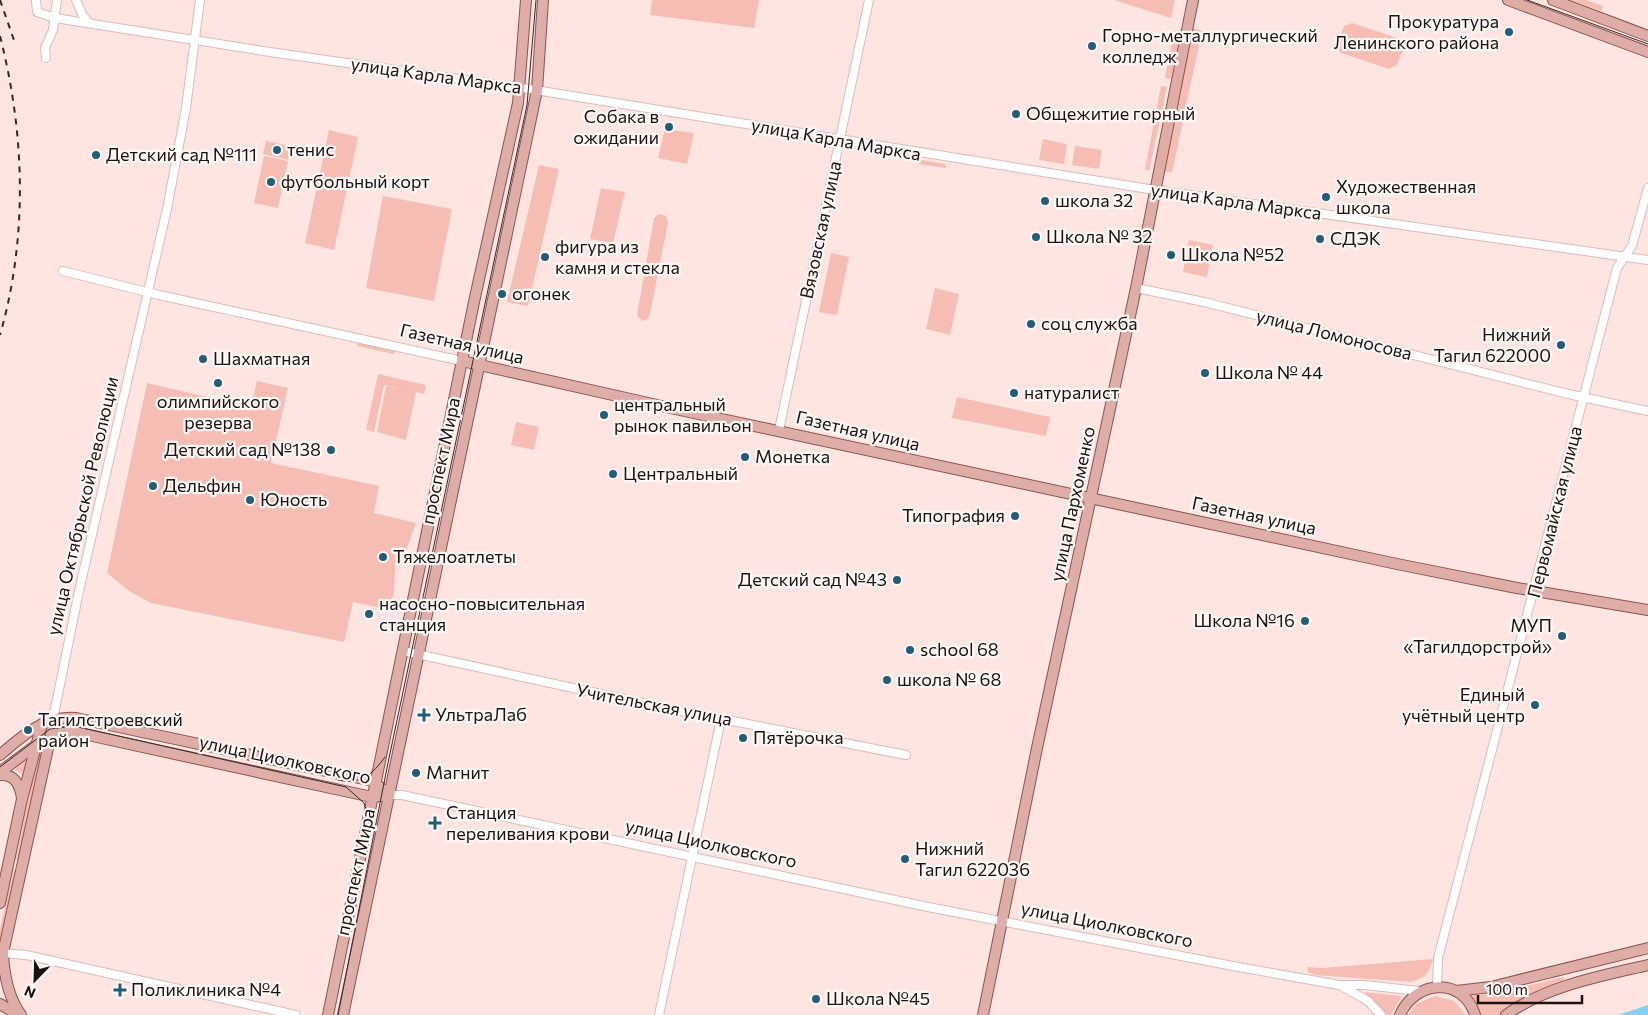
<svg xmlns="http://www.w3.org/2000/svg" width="1648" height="1015" font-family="Commissioner,sans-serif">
	<rect width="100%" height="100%" fill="#fee5e2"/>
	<g fill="#f6bdb5">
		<polygon points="652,0 759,0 754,28 650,15"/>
		<polygon points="1114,0 1175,0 1171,18"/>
		<polygon points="1571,0 1586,0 1603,6 1601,11"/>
		<polygon points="1352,23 1400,39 1404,47 1397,65 1389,69 1341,53 1337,46 1344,26"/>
		<polygon points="1193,28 1202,31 1172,173 1161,170 1190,30"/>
		<polygon points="1174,31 1180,35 1171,79 1165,78"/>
		<polygon points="1161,86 1167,87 1149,171 1145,169"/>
		<polygon points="665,129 694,133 687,164 658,158"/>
		<polygon points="329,130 358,137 334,250 305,243"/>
		<polygon points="1043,139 1067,144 1064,164 1039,160"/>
		<polygon points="266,141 291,146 288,160 263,154"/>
		<polygon points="1075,146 1102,150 1099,169 1072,165"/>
		<polygon points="264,156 288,161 278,208 254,203"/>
		<polygon points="922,160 945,164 946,168 918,164"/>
		<polygon points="539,165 559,169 528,306 507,302"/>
		<polygon points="601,188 625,192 613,243 590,239"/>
		<polygon points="383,196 452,209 434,301 366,288"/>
		<polygon points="659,214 666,216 668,223 650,314 648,319 642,321 637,315 654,218"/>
		<polygon points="1189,240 1213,245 1207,277 1183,272"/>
		<polygon points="831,253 849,257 837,315 819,312"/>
		<polygon points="935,288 959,294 950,335 926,329"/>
		<polygon points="358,342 395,350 394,354 357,346"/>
		<polygon points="378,374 426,385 424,394 416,392 406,440 377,432 386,386 408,390 384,385 374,432 366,430"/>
		<path d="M257 381 288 388 271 463 379 486 374 513 416 523 403 559 396 561C392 581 400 592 385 609L353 602 344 642 151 603 129 591 107 573 147 383 251 407Z"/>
		<polygon points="957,397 1050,417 1046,436 952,418"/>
		<polygon points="516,422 539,427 534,450 511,445"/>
		<polygon points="38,752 41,753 41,761 20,860 16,859"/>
		<polygon points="26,758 28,762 24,776 13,768"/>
		<polygon points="14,870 18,871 0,950 0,928"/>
		<path d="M1433 959C1429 974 1425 978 1411 982L1315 975 1308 972 1307 967 1322 968Z"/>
		<polygon points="1564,977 1563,984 1521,1001 1500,1015 1477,1015 1468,996 1493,994"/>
		<polygon points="1364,992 1402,996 1391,1015 1387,1015"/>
		<polygon points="1435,996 1454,1001 1466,1015 1408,1015 1416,1004"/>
	</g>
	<polygon fill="#87d0f4" points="1648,1005 1648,1015 1618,1015"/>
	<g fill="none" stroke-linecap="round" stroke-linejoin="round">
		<g stroke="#d9bcb8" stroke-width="10">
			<g id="minor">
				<polyline points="36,0 37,12 55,18 270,52 529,89 1155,190 1648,260"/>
				<polyline points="76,0 82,14 89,23"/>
				<polyline points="46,58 45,48 53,30 57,0"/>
				<polyline points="63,271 159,295 462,361"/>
				<polyline points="1136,288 1204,302 1568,394 1648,411"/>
				<polyline points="779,430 869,0"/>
				<polyline points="403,651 661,707 906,755"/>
				<polyline points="53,719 79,591 167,209 186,108 200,0"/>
				<polyline points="389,795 402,795 928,907 1233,966 1339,985 1364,985 1419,991"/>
				<polyline points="3,953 26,955 296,1015"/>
				<polyline points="1343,987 1368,1001 1381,1015"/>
				<polyline points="1437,987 1438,958 1617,268 1632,246 1648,188"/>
				<polyline points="659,1015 721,719"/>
			</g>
		</g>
		<g stroke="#8c544d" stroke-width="12">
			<g id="major">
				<polyline points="1508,0 1648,52"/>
				<polyline points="1553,0 1648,36"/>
				<polyline points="462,361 666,407 1397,564 1517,588 1648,610"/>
				<polyline points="51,736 63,732 74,732 372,797 389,795"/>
				<path d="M0 755C22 736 45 715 76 718L373 781 389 795"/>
				<polyline points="0,772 36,745"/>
				<path d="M0 775C15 774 20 785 22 798"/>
				<polyline points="0,903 22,799 42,724"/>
				<polyline points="1456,991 1491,987 1648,948"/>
				<polyline points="0,1004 17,1014"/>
				<path d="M21 1015C8 997 4 975 3 953L52 730"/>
				<polyline points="328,1015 474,302 518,103 526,0"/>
				<polyline points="343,1015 537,90 543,0"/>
				<polyline points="983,1015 1037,748 1136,288 1193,0"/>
				<path d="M1400 1015C1415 980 1463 976 1475 1015"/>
				<path d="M1506 1015C1546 986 1601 976 1648 965"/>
			</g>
		</g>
		<use href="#minor" stroke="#fff" stroke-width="8"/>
		<use href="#major" stroke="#dfada8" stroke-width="10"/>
		<g stroke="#352a28" stroke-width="1">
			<polyline points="1527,0 1648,44"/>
			<polyline points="0,767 50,729 74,726 346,787 364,803 371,828"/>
			<path d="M338 780C360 785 373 774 385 757"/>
			<polyline points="338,1015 388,763 527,105 536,0"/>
		</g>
		<g stroke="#352a28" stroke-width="2" stroke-dasharray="6 6" stroke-linecap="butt">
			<polyline points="0,0 15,43"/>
			<path d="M0 36C25 134 28 237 0 335"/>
		</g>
	</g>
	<g fill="#245d77" stroke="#fdf7f6" stroke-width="2">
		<circle cx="1509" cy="32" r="5"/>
		<circle cx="1092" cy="46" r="5"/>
		<circle cx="1016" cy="114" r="5"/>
		<circle cx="669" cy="127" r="5"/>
		<circle cx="277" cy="150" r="5"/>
		<circle cx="96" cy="155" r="5"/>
		<circle cx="271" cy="182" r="5"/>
		<circle cx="1326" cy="197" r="5"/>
		<circle cx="1045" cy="201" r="5"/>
		<circle cx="1036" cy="237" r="5"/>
		<circle cx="1320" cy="239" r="5"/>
		<circle cx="1171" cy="255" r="5"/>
		<circle cx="545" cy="257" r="5"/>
		<circle cx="502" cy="294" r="5"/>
		<circle cx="1031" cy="324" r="5"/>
		<circle cx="1561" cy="345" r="5"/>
		<circle cx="203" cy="359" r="5"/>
		<circle cx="1205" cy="373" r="5"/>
		<circle cx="218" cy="383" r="5"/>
		<circle cx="1014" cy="393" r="5"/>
		<circle cx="604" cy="415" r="5"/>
		<circle cx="331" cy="450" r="5"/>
		<circle cx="745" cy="457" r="5"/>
		<circle cx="613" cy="474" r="5"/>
		<circle cx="153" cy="486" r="5"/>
		<circle cx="250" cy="500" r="5"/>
		<circle cx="1015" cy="516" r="5"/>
		<circle cx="383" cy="557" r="5"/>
		<circle cx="897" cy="580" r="5"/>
		<circle cx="369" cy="614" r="5"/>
		<circle cx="1305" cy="621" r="5"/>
		<circle cx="1562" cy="636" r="5"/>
		<circle cx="910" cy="650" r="5"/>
		<circle cx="887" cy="680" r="5"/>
		<circle cx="1535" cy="705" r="5"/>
		<path d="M421.5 707.5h5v5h5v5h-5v5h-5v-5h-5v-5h5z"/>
		<circle cx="28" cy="730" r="5"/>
		<circle cx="743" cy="738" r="5"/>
		<circle cx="416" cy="773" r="5"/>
		<path d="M432.5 815.5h5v5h5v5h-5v5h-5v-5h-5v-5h5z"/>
		<circle cx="905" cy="859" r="5"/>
		<path d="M117.5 982.5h5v5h5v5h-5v5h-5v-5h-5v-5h5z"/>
		<circle cx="816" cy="999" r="5"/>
	</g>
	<g text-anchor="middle" stroke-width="4.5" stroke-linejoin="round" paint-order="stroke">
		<g font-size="18" fill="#1c1211" stroke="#fdf7f6" text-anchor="start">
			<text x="1499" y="28" text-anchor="end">Прокуратура<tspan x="1499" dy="21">Ленинского района</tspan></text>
			<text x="1102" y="42">Горно-металлургический<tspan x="1102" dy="21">колледж</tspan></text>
			<text x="1026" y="120">Общежитие горный</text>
			<text x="659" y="123" text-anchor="end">Собака в<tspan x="659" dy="21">ожидании</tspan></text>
			<text x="287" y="156">тенис</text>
			<text x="106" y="161">Детский сад №111</text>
			<text x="281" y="188">футбольный корт</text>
			<text x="1336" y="193">Художественная<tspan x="1336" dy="21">школа</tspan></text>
			<text x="1055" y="207">школа 32</text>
			<text x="1046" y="243">Школа № 32</text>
			<text x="1330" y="245">СДЭК</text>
			<text x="555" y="253">фигура из<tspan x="555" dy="21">камня и стекла</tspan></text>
			<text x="1181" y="261">Школа №52</text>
			<text x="512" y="300">огонек</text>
			<text x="1041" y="330">соц служба</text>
			<text x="1551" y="341" text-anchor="end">Нижний<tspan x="1551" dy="21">Тагил 622000</tspan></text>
			<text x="213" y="365">Шахматная</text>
			<text x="1215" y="379">Школа № 44</text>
			<text x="1024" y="399">натуралист</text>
			<text x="218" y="408" text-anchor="middle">олимпийского<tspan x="218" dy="21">резерва</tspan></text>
			<text x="614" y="411">центральный<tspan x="614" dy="21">рынок павильон</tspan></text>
			<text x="321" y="456" text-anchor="end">Детский сад №138</text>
			<text x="755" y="463">Монетка</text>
			<text x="623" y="480">Центральный</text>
			<text x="163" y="492">Дельфин</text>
			<text x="260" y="506">Юность</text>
			<text x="1005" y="522" text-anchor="end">Типография</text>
			<text x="393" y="563">Тяжелоатлеты</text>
			<text x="887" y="586" text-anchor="end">Детский сад №43</text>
			<text x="379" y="610">насосно-повысительная<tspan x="379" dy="21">станция</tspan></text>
			<text x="1295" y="627" text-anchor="end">Школа №16</text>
			<text x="1552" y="632" text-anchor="end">МУП<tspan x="1552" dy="21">«Тагилдорстрой»</tspan></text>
			<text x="920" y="656">school 68</text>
			<text x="897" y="686">школа № 68</text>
			<text x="1525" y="701" text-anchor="end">Единый<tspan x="1525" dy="21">учётный центр</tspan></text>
			<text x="435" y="721">УльтраЛаб</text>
			<text x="38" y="726">Тагилстроевский<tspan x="38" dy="21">район</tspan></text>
			<text x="753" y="744">Пятёрочка</text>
			<text x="426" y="779">Магнит</text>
			<text x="446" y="819">Станция<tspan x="446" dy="21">переливания крови</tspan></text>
			<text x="915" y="855">Нижний<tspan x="915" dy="21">Тагил 622036</tspan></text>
			<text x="131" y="996">Поликлиника №4</text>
			<text x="826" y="1005">Школа №45</text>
		</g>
		<g font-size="18" fill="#1c1211" stroke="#fdf7f6">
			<text transform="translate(436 76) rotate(8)" y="6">улица Карла Маркса</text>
			<text transform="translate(836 140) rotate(10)" y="6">улица Карла Маркса</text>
			<text transform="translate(1236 202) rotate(8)" y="6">улица Карла Маркса</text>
			<text transform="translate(821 230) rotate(-78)" y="6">Вязовская улица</text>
			<text transform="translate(1334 335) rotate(14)" y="6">улица Ломоносова</text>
			<text transform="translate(462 344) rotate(13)" y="6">Газетная улица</text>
			<text transform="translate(858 431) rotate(13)" y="6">Газетная улица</text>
			<text transform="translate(441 461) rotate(-78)" y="6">проспект Мира</text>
			<text transform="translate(1073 504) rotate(-78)" y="6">улица Пархоменко</text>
			<text transform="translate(83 506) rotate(-77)" y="6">улица Октябрьской Революции</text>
			<text transform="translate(1555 512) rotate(-76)" y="6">Первомайская улица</text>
			<text transform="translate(1254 516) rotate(12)" y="6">Газетная улица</text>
			<text transform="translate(654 705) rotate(11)" y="6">Учительская улица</text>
			<text transform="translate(285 760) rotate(12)" y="6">улица Циолковского</text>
			<text transform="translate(711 844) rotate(12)" y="6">улица Циолковского</text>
			<text transform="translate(356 872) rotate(-78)" y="6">проспект Мира</text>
			<text transform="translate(1107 925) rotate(11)" y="6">улица Циолковского</text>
		</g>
	</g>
	<g transform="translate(35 980) rotate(203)" stroke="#fdf7f6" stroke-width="4" paint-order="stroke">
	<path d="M0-4L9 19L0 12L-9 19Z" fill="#1c1211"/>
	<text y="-8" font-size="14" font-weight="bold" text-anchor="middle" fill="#1c1211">N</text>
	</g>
	<path d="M1478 995v8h104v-8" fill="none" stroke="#1c1211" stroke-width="2.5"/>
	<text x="1486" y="995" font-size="15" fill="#1c1211" stroke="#fdf7f6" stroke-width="4" paint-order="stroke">100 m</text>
</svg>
